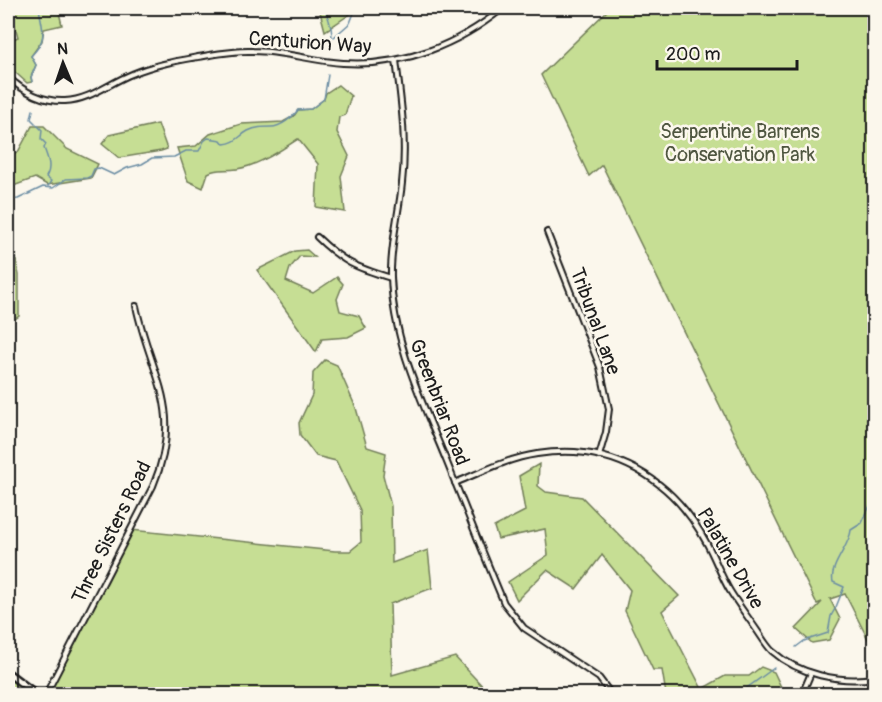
<svg xmlns="http://www.w3.org/2000/svg" width="882" height="702" font-family="Pangolin,sans-serif">
	<rect width="100%" height="100%" fill="#fbf7ec"/>
	<filter id="ink" filterUnits="userSpaceOnUse"><feTurbulence type="fractalNoise" baseFrequency=".0167" numOctaves="2"/><feDisplacementMap in="SourceGraphic" scale="12" xChannelSelector="R" yChannelSelector="G"/><feConvolveMatrix kernelMatrix="1 2 1 2 8 2 1 2 1" color-interpolation-filters="sRGB"/></filter>
	<g filter="url(#ink)">
		<g fill="#c6de94" stroke="#717d58" stroke-width="1.5">
			<polygon points="10,8 58,8 62,25 44,29 42,41 31,56 36,65 31,77 32,82 27,83 8,66 8,41 18,37"/>
			<polygon points="319,8 359,8 325,31"/>
			<polygon points="610,8 874,8 874,651 845,594 830,599 840,619 829,640 812,643 796,629 822,602 817,604 602,165 589,176 541,75"/>
			<path d="M338 85 351 96 345 115 339 117 337 132 349 156 341 176 345 212 316 207 318 164 298 139C279 151 260 165 237 169 226 171 218 168 208 173L203 188 188 181 177 148 196 146 210 134 241 124 283 122 294 116 298 110 311 109 316 105 324 99 326 93Z"/>
			<polygon points="158,124 167,149 161,151 119,158 102,144 109,135"/>
			<polygon points="32,126 44,126 67,149 98,164 91,178 47,185 35,178 8,188 8,155 18,152"/>
			<polygon points="8,222 19,275 19,316 8,324"/>
			<polygon points="307,250 315,257 300,256 290,268 286,281 313,293 337,277 343,284 337,299 340,311 359,316 366,328 348,337 322,339 316,352 257,270 295,251"/>
			<polygon points="325,360 337,365 356,408 367,447 386,453 383,475 391,506 392,563 428,550 432,588 390,604 392,675 455,657 490,694 46,694 131,530 335,551 350,551 361,542 360,510 336,461 316,456 300,435 299,423 312,395 313,373"/>
			<polygon points="539,464 538,486 546,492 582,497 679,596 662,611 702,689 725,676 749,676 761,667 774,672 781,687 768,694 666,694 662,670 653,670 625,611 630,590 602,555 576,589 547,570 517,600 508,582 548,555 545,529 498,539 494,527 525,511 519,476"/>
			<polygon points="8,673 36,694 8,694"/>
		</g>
		<g fill="none" stroke-linecap="round" stroke-linejoin="round">
			<g stroke="#6b8da4" stroke-width="1.5">
				<path d="M324 8C330 20 334 33 331 47"/>
				<polyline points="334,37 350,23 356,8"/>
				<path d="M32 82 31 77 36 65 31 56C49 38 42 29 39 8"/>
				<path d="M33 110 31 119 42 130 41 139 46 144 44 148C48 159 52 167 46 177L51 181 48 186"/>
				<path d="M8 200 18 199 43 187 53 188 66 179 87 178 91 176 94 169 99 168 114 175 127 168 142 164 152 158 174 157 186 151H199L204 141 208 138 221 140 224 144C236 143 239 136 248 131 256 127 263 127 271 127 281 127 293 117 298 110L311 109 324 99 328 75"/>
				<path d="M796 647 804 641 828 633 831 616 836 607 844 587 833 582C829 565 850 546 851 530L862 523 874 497"/>
				<polyline points="741,694 744,690 774,668"/>
			</g>
			<g stroke="#1c1c1c" stroke-width="8">
				<g id="street">
					<path d="M396 60C401 101 407 141 402 183 399 214 390 245 391 277 393 342 422 401 446 460 465 507 484 556 504 603L524 628 599 678 611 694"/>
					<path d="M8 77C24 92 42 102 65 101 90 100 109 83 132 74 153 65 176 61 198 57 216 54 234 50 253 51 283 51 313 61 343 63 403 67 458 45 503 8"/>
					<polyline points="547,232 600,367 609,409 606,432 599,456"/>
					<path d="M317 237C344 263 355 267 391 278"/>
					<path d="M455 483C481 472 509 458 537 454 611 442 672 478 706 542 715 558 721 576 730 591 738 604 747 616 756 629 761 636 766 645 772 651 799 675 840 683 874 678"/>
					<path d="M46 694 153 486C185 409 151 377 136 306"/>
					<polyline points="802,694 811,673"/>
				</g>
			</g>
			<g stroke="#1c1c1c" stroke-width="10">
				<polyline id="secondary" points="8,673 36,694"/>
			</g>
			<use href="#street" stroke="#fbf7ec" stroke-width="4"/>
			<use href="#secondary" stroke="#fbf7ec" stroke-width="5"/>
		</g>
	</g>
	<g text-anchor="middle" stroke-width="5" stroke-linejoin="round" paint-order="stroke">
		<g font-size="20" fill="#1c1c1c" stroke="#fbf7ec">
			<text transform="translate(310 42) rotate(4)" y="7">Centurion Way</text>
			<text transform="translate(596 321) rotate(70)" y="7">Tribunal Lane</text>
			<text transform="translate(440 402) rotate(69)" y="7">Greenbriar Road</text>
			<text transform="translate(111 532) rotate(-64)" y="7">Three Sisters Road</text>
			<text transform="translate(731 558) rotate(60)" y="7">Palatine Drive</text>
		</g>
		<g font-size="20" fill="#4f5640" stroke="#fbf7ec">
			<text x="740" y="138">Serpentine Barrens<tspan x="740" dy="23">Conservation Park</tspan></text>
		</g>
	</g>
	<rect width="882" height="702" fill="none" stroke="#fbf7ec" stroke-width="30"/>
	<rect x="15" y="15" width="852" height="672" fill="none" stroke="#1c1c1c" stroke-width="2" filter="url(#ink)"/>
	<g transform="translate(63 63) rotate(358)" stroke="#fbf7ec" stroke-width="4.5" paint-order="stroke">
	<path d="M0-4.5L10 22L0 15L-10 22Z" fill="#1c1c1c"/>
	<text y="-9" font-size="16" font-weight="bold" text-anchor="middle" fill="#1c1c1c">N</text>
	</g>
	<path d="M657 60v9h140v-9" fill="none" stroke="#1c1c1c" stroke-width="3"/>
	<text x="666" y="60" font-size="18" fill="#1c1c1c" stroke="#fbf7ec" stroke-width="4.5" paint-order="stroke">200 m</text>
</svg>
